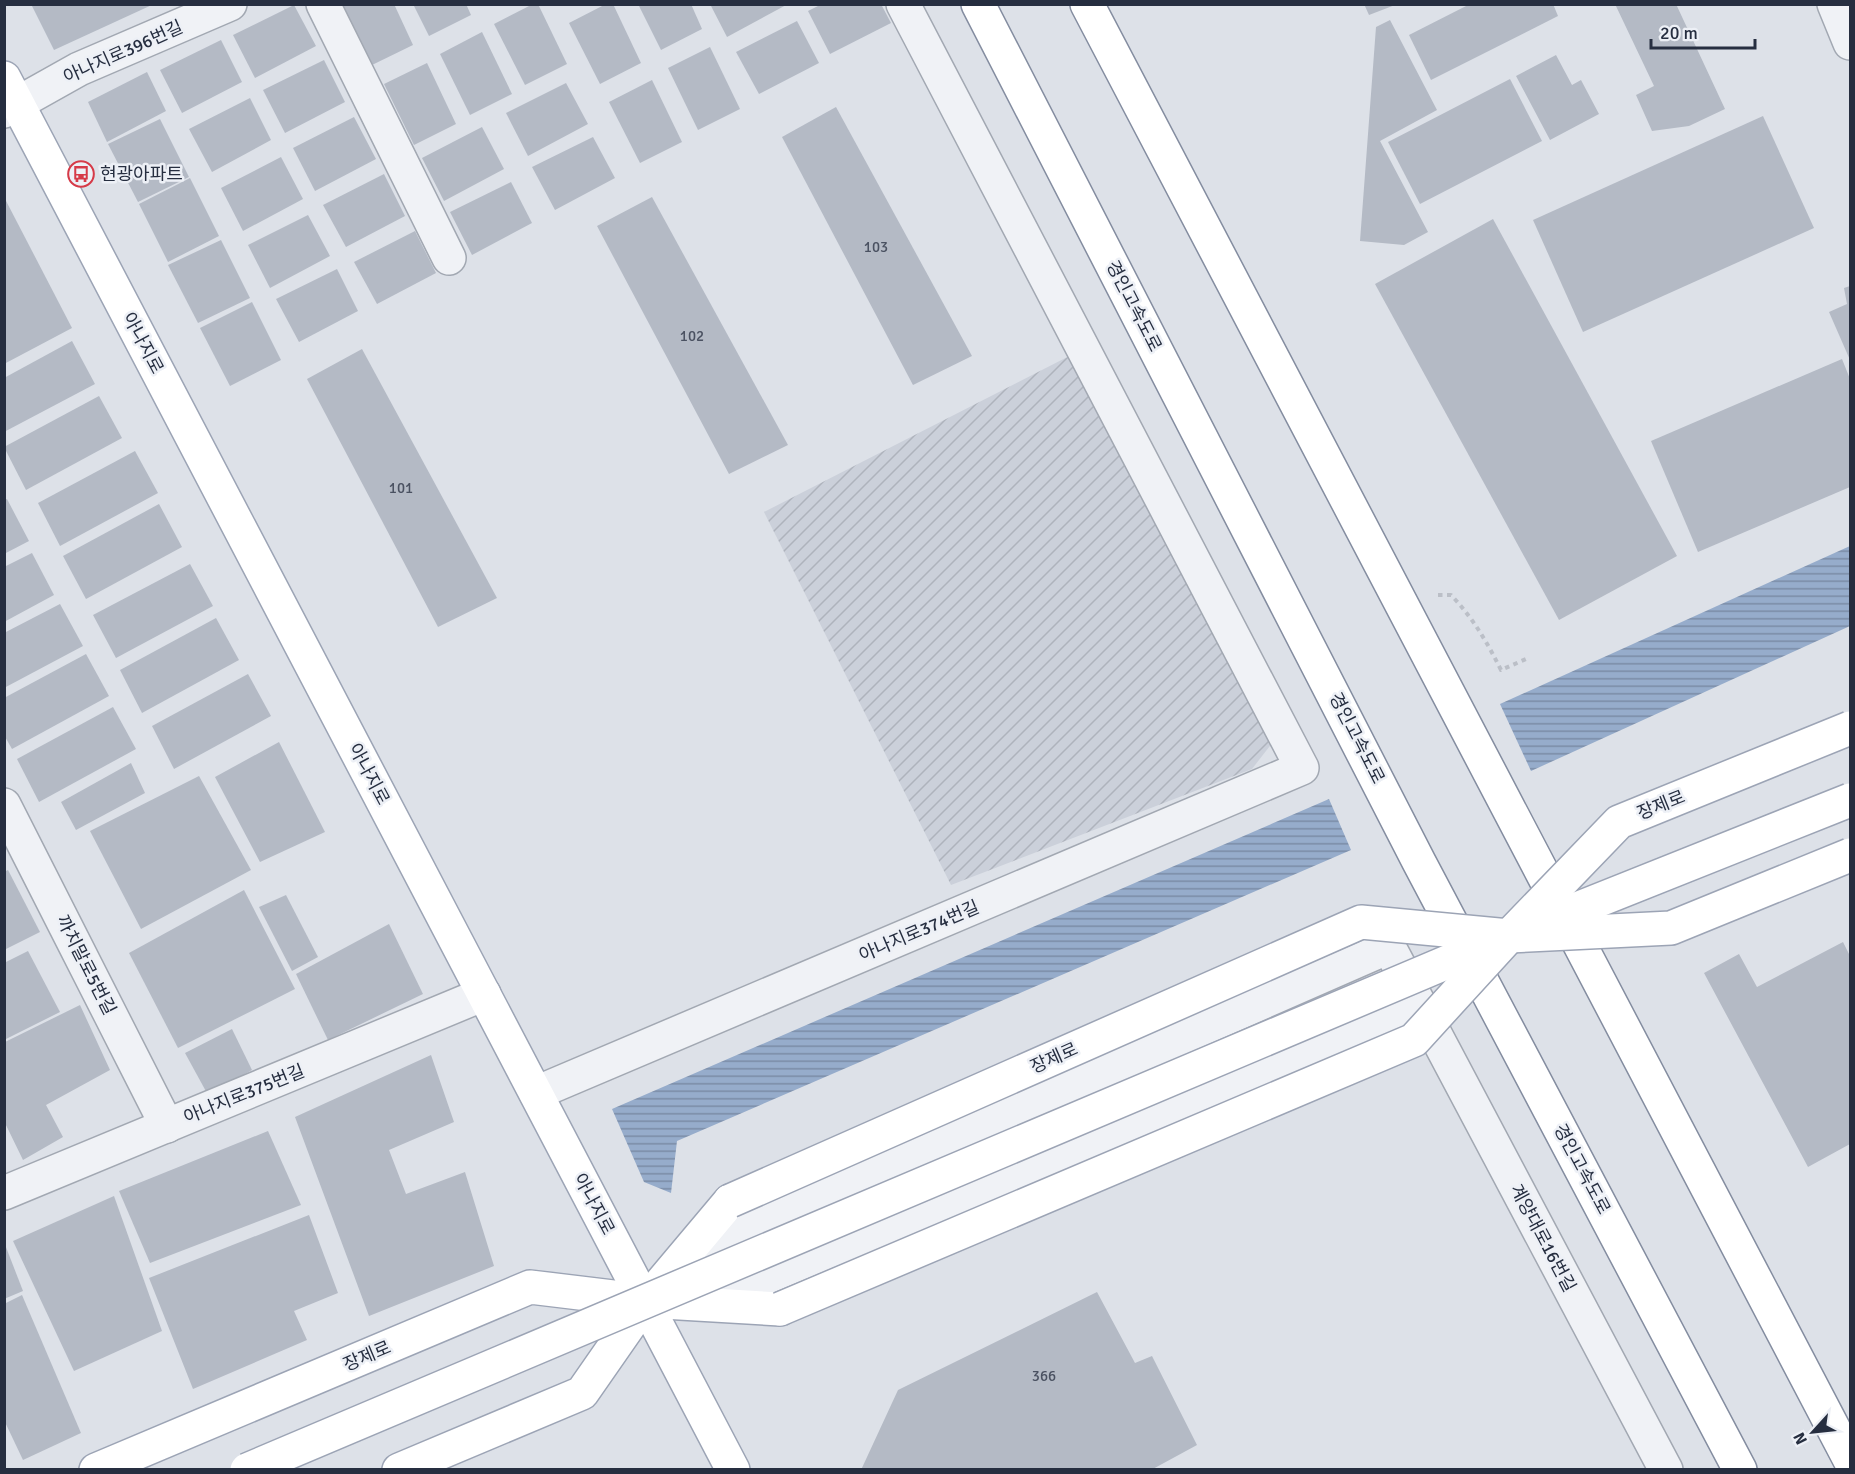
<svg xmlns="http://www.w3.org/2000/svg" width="1855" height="1474" font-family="Signika,'Noto Sans KR',sans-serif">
	<defs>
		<pattern id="industrial-furrows" width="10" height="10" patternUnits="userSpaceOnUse" patternTransform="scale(1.5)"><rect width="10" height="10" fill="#cbd0da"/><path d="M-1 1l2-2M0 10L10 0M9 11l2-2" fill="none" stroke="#aeb3bc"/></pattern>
		<pattern id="water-rules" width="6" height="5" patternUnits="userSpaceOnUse" patternTransform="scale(1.5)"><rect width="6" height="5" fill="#96accb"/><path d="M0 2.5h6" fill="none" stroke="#7a8ca6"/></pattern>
	</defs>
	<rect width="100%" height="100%" fill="#dde1e8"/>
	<polygon fill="url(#industrial-furrows)" points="1083,349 1273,742 1252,769 951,885 764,512"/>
	<g fill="url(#water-rules)">
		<polygon points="1850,546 1850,626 1531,771 1500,704"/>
		<polygon points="1329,799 1351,850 677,1141 671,1193 644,1182 612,1109"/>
	</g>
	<g fill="#b4bac5">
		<polygon points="31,4 154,4 54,50"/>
		<polygon points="341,4 394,4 413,45 372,65"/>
		<polygon points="413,4 466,4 471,15 429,36"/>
		<polygon points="533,4 538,4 567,64 525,85 494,24"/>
		<polygon points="606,4 613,4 641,63 600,84 569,23"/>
		<polygon points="638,4 691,4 702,29 661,50"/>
		<polygon points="710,4 788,4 727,37"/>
		<polygon points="822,4 881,4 891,23 830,54 808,11"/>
		<polygon points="1364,4 1395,4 1395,5 1369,15"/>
		<polygon points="1470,4 1553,4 1558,16 1431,80 1409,35"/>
		<polygon points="1615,4 1676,4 1725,109 1689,126 1652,131 1636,95 1654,86"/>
		<polygon points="294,5 316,46 255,78 233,35"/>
		<polygon points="1390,20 1437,110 1380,141 1428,232 1404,245 1360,241 1376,27"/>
		<polygon points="797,21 819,63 759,94 736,52"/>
		<polygon points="482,32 512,94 470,115 440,54"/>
		<polygon points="221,40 242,82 182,113 160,70"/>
		<polygon points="710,47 740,109 698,130 668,68"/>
		<polygon points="1556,55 1572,85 1581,80 1599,114 1550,140 1516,76"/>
		<polygon points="324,60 345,102 285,133 263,90"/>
		<polygon points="427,63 456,124 414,145 384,84"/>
		<polygon points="147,72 166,111 107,142 88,102"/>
		<polygon points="1510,79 1542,141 1420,204 1388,142"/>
		<polygon points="652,80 682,142 640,163 609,102"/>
		<polygon points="566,83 588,124 528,156 506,113"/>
		<polygon points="250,98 271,140 212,172 189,129"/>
		<polygon points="836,107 972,356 913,385 782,137"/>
		<polygon points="1763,116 1814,228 1583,332 1533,220"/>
		<polygon points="354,117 376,159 315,191 293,148"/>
		<polygon points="160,119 189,177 138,202 108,144"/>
		<polygon points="482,127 504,169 444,201 422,158"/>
		<polygon points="593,137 615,178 555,210 532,167"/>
		<polygon points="281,157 303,199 243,231 221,188"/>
		<polygon points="384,174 405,216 346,247 323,205"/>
		<polygon points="190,178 219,236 168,262 139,204"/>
		<polygon points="511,182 532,223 472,255 450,212"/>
		<polygon points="4,197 72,328 4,364"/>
		<polygon points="652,197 788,445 729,474 597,226"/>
		<polygon points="308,215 330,256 270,288 248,245"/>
		<polygon points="1493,219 1677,556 1559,620 1375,284"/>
		<polygon points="415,231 436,273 377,304 354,262"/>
		<polygon points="221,240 250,298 198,323 168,265"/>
		<polygon points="337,269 358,311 299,342 276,299"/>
		<polygon points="1850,286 1850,360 1829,312 1847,304 1844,288"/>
		<polygon points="252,302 281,360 230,386 200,328"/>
		<polygon points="72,341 95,384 4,432 4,378"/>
		<polygon points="362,349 497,598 438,627 307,379"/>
		<polygon points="1842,359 1850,379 1850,487 1698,552 1651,441"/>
		<polygon points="99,396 122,438 26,490 4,447"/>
		<polygon points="135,451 158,493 60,546 38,503"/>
		<polygon points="7,499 29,541 4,554 4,500"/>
		<polygon points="159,504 182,547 86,599 63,556"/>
		<polygon points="32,553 54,595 4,622 4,567"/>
		<polygon points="190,564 213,606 116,658 93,615"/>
		<polygon points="60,604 83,646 4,688 4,633"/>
		<polygon points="216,618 239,660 142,713 120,670"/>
		<polygon points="86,654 109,696 12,749 4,735 4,698"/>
		<polygon points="248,674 271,716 174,769 152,726"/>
		<polygon points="113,707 136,749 39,802 17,759"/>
		<polygon points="279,742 325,832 260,862 215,777"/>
		<polygon points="131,763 145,793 76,830 61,802"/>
		<polygon points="199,776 251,870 141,929 90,831"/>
		<polygon points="8,870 40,932 4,950 4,872"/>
		<polygon points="244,890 295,989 178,1048 129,953"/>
		<polygon points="286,895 318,957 292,971 259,907"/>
		<polygon points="389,924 423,994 328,1040 296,974"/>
		<polygon points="1843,942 1850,956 1850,1144 1808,1167 1704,973 1739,954 1757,987"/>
		<polygon points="28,951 60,1012 4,1040 4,963"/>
		<polygon points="80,1005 110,1070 46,1105 63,1137 23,1160 5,1123 5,1042"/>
		<polygon points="232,1029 252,1070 208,1095 185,1053"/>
		<polygon points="431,1055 454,1122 389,1150 406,1194 465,1172 494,1266 369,1316 295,1117"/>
		<polygon points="268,1131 301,1205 150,1263 119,1191"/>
		<polygon points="114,1196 162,1331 74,1371 13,1241"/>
		<polygon points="309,1215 338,1293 294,1311 307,1340 193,1389 149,1278"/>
		<polygon points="4,1242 23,1291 4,1299"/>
		<polygon points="1097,1292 1135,1363 1152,1356 1197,1445 1151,1470 861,1470 898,1390"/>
		<polygon points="22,1295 81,1433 23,1460 4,1420 4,1304"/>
	</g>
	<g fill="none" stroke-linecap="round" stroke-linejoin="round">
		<g stroke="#a2a8b2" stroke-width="36">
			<g id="minor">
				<polyline points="323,4 449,258"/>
				<polyline points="1834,4 1850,43"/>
				<polyline points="4,111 79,69 230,4"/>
				<polyline points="4,805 167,1126"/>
				<polyline points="536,1093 1302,768 903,4"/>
				<polyline points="4,1193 484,994"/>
				<polyline points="667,1285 740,1231 1389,947 1666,1470"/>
				<polyline points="677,1295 760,1280 1420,1006"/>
			</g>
		</g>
		<g stroke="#9ca4b5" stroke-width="36">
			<g id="major">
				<polyline points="4,78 733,1470"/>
				<polyline points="96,1470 530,1287 646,1301 780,1309"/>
				<polyline points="399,1470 582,1393 646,1301 730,1201"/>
			</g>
		</g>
		<g stroke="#848da0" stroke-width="36">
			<g id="highway">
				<polyline points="978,4 1419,862 1740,1470"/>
				<polyline points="1087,4 1850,1460"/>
			</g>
		</g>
		<path stroke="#bbbfc7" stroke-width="4" stroke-dasharray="4.5 4.5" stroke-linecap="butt" d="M1438 595H1451C1473 618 1487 642 1501 670L1526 659"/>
		<use href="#minor" stroke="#f0f2f6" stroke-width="33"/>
		<use href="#major" stroke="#fff" stroke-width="33"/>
		<use href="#highway" stroke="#fff" stroke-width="33"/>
		<g stroke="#9ca4b5" stroke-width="36" stroke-linecap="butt">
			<g id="major-bridge">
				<polyline points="730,1201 1361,922 1509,936 1671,928 1850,855"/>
				<polyline points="780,1309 1414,1040 1509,936 1619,822 1850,728"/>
				<polyline points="247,1470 1509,936 1850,800"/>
			</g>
		</g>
		<use href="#major-bridge" stroke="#fff" stroke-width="33"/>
	</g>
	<defs>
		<g id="bus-ring" transform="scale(1.35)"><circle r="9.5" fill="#edf0f6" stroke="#d63a48" stroke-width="1.5"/><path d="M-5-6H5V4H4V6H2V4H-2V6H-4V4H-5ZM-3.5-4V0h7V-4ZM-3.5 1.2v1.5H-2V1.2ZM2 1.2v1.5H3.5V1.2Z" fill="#d63a48"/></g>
	</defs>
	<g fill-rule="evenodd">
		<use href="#bus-ring" x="81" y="174"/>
	</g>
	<g text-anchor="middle" stroke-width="5" stroke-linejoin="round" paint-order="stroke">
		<g font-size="15" fill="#4a5161">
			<text x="876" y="252">103</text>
			<text x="692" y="341">102</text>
			<text x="401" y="493">101</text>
			<text x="1044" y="1381">366</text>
		</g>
		<g font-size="18" fill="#262e40" stroke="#edf0f6">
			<text transform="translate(123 52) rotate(-24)" y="6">아나지로396번길</text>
			<text transform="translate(1134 306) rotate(63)" y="6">경인고속도로</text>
			<text transform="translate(143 343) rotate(62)" y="6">아나지로</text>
			<text transform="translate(1357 738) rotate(63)" y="6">경인고속도로</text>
			<text transform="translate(369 774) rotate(62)" y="6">아나지로</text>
			<text transform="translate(1661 805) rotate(-22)" y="6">장제로</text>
			<text transform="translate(919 931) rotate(-23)" y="6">아나지로374번길</text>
			<text transform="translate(86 965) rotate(63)" y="6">까치말로5번길</text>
			<text transform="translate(1054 1058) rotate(-24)" y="6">장제로</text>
			<text transform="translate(244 1094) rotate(-22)" y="6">아나지로375번길</text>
			<text transform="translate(1582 1169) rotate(62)" y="6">경인고속도로</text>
			<text transform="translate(594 1204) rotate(62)" y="6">아나지로</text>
			<text transform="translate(1543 1238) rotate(62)" y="6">계양대로16번길</text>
			<text transform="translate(367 1356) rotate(-23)" y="6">장제로</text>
		</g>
		<g font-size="18" fill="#262e40" stroke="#edf0f6" text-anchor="start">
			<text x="100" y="180">현광아파트</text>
		</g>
	</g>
	<rect width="1855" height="1474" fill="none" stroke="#262e40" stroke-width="12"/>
	<g transform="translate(1813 1432) rotate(243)" stroke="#edf0f6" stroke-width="4.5" paint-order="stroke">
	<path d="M0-4.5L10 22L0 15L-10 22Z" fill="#262e40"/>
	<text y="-9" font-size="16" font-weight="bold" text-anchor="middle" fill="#262e40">N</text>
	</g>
	<path d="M1651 39v9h104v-9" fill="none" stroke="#262e40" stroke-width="3"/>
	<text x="1660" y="39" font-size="18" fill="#262e40" stroke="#edf0f6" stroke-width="4.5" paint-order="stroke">20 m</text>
</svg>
